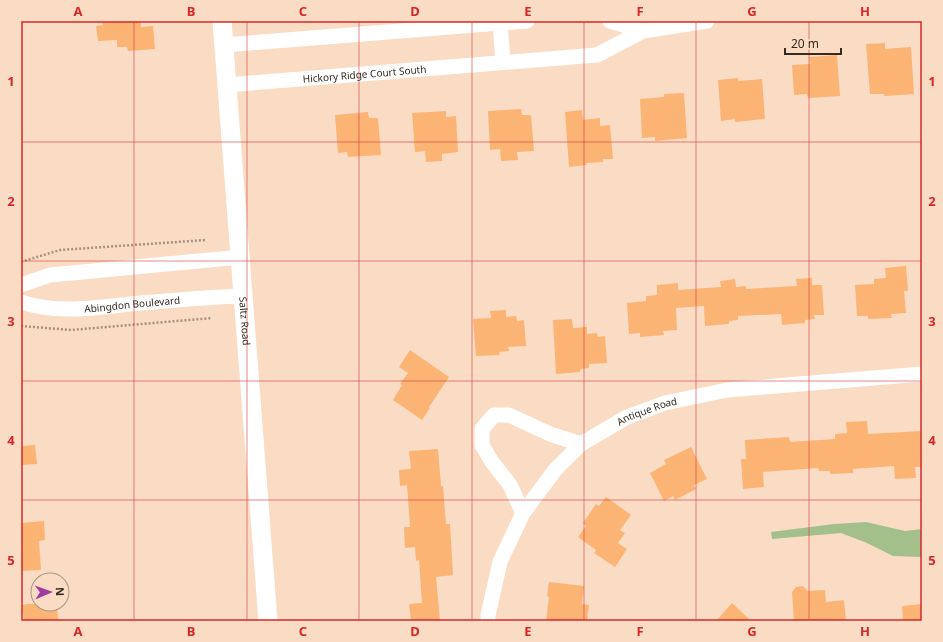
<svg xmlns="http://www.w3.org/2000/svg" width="943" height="642" font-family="'Noto Sans',sans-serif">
	<rect width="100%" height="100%" fill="#fadcc4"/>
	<polygon fill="#a3bf8a" points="866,522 905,531 922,529 922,557 893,556 867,543 841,533 772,539 771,532 834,524"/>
	<g fill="#fcb475">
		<polygon points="102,21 141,21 141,27 153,26 155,49 128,51 127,47 117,47 117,40 98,41 96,26 103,25"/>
		<polygon points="885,43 885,49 911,47 914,94 884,96 884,94 870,94 866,44"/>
		<polygon points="837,55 840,96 808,98 807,94 794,95 792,65 810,64 809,57"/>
		<polygon points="738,78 738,81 762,79 765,119 735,122 735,119 721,121 718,80"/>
		<polygon points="684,93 687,138 655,141 655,137 642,138 640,99 664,97 664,94"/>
		<polygon points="521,109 522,115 531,115 534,151 517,152 518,160 501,161 500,149 490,150 488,111"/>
		<polygon points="582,110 583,120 600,118 600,126 610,125 613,159 603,159 603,162 586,163 587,165 569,167 565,112"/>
		<polygon points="446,111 446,117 456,116 458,152 442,154 442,161 426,162 425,151 415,152 412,113"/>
		<polygon points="368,112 369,118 378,118 381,155 348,157 347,152 338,153 335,115"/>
		<polygon points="906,266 908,291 904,291 906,313 891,314 892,318 868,319 868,316 857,316 855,285 874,284 874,279 886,278 885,268"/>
		<polygon points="812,278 812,285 822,285 824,315 814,315 815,319 805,320 805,323 782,325 781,314 738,316 738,320 729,321 729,324 705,326 704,306 676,308 677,330 663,331 664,335 640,337 640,333 629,334 627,303 646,301 646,296 657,295 657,285 678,283 678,290 721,287 720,281 735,279 736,287 746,286 746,289 797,286 796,279"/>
		<polygon points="506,310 506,317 516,316 517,321 524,320 526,346 508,347 509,351 499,352 500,355 476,356 473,319 491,318 490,311"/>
		<polygon points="572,319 573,328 587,327 587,334 597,333 598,337 605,336 607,363 589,364 589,368 580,369 580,372 556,374 553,320"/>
		<polygon points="410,350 449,377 429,407 430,408 422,420 393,400 402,385 400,384 408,373 399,367"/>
		<polygon points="867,421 868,434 922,431 922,467 915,467 916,478 895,479 894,466 853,469 853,473 830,474 830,471 819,471 818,468 763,472 764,487 743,489 741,459 746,459 745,440 789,437 790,442 835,439 835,434 847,433 846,422"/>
		<polygon points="35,445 37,464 21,465 21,446"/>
		<polygon points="691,447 707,479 694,485 696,489 675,500 673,496 664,501 650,473 666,464 664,460"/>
		<polygon points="438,449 441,486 443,486 446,524 450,524 453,575 436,577 440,621 411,621 409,604 422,603 419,560 416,561 415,547 405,548 404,527 410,527 407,485 400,486 399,470 411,469 409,451"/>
		<polygon points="606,497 631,515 620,530 625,533 618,543 627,549 615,567 594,553 596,550 578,537 586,526 583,523 596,504 599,506"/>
		<polygon points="44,521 45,540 39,541 41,570 21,571 21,523"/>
		<polygon points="549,582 584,586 582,604 589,605 587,621 546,621 549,597 547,596"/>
		<polygon points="803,586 808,591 825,590 826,602 844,600 846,621 794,621 792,592 796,587"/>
		<polygon points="732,603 751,621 716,621"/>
		<polygon points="27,604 57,604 58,621 24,621 22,605"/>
		<polygon points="922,604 922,621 903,621 902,606"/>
	</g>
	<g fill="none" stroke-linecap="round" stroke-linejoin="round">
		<g stroke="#a6907f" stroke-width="2.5" stroke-dasharray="2 2" stroke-linecap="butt">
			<polyline points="21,262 60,250 206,240"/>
			<polyline points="21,326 71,330 212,318"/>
		</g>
		<g stroke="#fff" stroke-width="15">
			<polyline points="610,21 643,31"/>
			<polyline points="500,23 503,62"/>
			<polyline points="224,45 527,21"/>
			<path id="s1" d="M227 85 597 55 643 31 707 21"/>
			<polyline points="21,285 50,275 241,257"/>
			<path id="s2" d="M21 302C57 314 94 308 130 304 168 301 205 297 243 296"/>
			<polyline points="523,513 510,485 492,462 482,445 482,429 494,415 509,415 550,434 581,444"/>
			<path id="s3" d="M488 621V615L500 562 523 513 555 470 581 444 627 417 665 403 727 390 922 374"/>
		</g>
		<path stroke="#fff" stroke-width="19" id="s4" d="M222 21 268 621"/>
	</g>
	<path fill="none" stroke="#d62828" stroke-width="1" stroke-opacity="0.55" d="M134 21V621M247 21V621M359 21V621M472 21V621M584 21V621M696 21V621M809 21V621M21 142H922M21 261H922M21 381H922M21 500H922"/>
	<g text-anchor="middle" stroke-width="3.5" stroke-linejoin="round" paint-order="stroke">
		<g font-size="10" fill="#352a21" stroke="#fadcc4">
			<text dy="4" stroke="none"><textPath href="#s1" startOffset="138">Hickory Ridge Court South</textPath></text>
			<text dy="4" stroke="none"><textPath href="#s2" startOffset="112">Abingdon Boulevard</textPath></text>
			<text dy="4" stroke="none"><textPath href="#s4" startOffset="301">Saltz Road</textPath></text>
			<text dy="4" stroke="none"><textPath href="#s3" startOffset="279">Antique Road</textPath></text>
		</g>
	</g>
	<rect width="943" height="642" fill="none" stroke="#fadcc4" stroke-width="44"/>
	<g transform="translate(50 592) rotate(88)"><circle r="19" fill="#fadcc4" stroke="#ab9583"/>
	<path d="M0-3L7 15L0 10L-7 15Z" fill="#a13a9e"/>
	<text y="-6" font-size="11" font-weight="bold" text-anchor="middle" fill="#352a21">N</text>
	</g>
	<path d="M785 48v6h56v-6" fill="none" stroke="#352a21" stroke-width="2"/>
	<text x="791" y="48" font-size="12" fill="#352a21" stroke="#fadcc4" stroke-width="3" paint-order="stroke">20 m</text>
	<rect x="22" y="22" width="899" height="598" fill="none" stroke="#d62828" stroke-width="1.5"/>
	<g font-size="13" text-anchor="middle" font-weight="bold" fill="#d62828">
		<text x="78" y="16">A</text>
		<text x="191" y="16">B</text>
		<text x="303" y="16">C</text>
		<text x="415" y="16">D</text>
		<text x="528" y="16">E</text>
		<text x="640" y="16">F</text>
		<text x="752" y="16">G</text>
		<text x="865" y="16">H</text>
		<text x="11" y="86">1</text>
		<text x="932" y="86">1</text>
		<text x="11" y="206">2</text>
		<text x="932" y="206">2</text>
		<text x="11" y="326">3</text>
		<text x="932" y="326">3</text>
		<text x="11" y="445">4</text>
		<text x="932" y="445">4</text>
		<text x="11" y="565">5</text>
		<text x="932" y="565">5</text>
		<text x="78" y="636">A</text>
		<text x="191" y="636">B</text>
		<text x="303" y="636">C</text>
		<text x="415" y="636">D</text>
		<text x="528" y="636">E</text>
		<text x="640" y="636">F</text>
		<text x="752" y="636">G</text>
		<text x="865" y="636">H</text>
	</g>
</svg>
